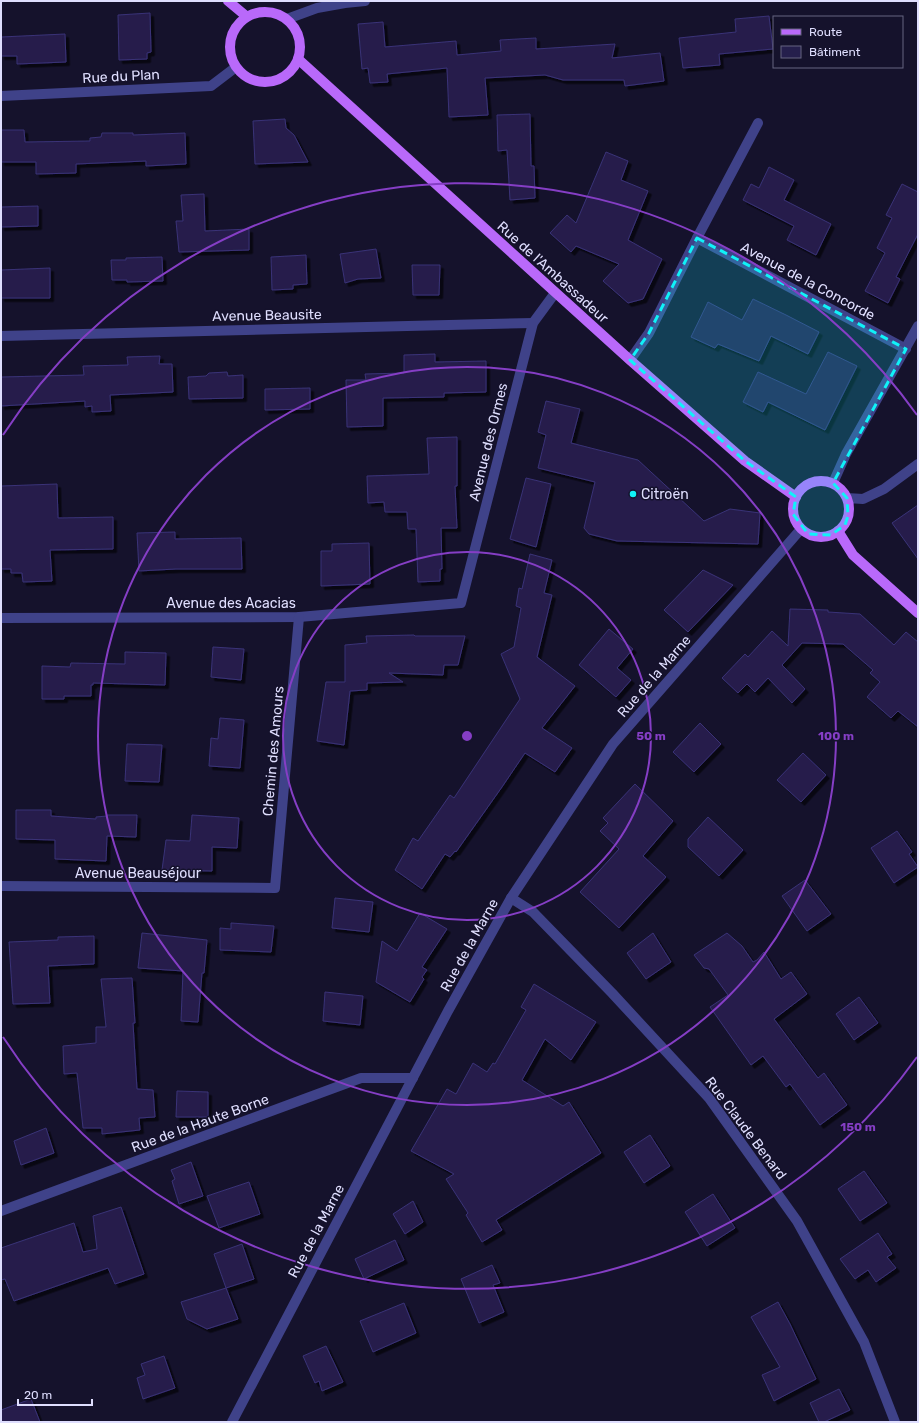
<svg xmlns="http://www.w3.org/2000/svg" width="919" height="1423" font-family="Rubik,sans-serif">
	<defs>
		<filter id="shadow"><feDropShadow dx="3.5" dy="3.5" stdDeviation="0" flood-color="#0009"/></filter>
	</defs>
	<rect width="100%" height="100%" fill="#15122c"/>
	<g fill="#251f4c" stroke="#3a3277" filter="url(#shadow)">
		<polygon points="150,13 151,52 147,53 147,59 119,60 118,15"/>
		<polygon points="769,16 773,49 719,54 720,65 683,68 679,38 736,32 735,19"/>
		<polygon points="383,22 385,47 456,41 457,55 501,51 500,40 536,38 536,49 615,44 612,58 660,53 664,81 625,86 624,80 563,80 545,75 485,78 488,115 449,117 447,68 387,74 388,82 370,83 368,68 362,69 358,24"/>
		<polygon points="65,34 66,62 17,64 17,56 1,56 1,37"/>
		<polygon points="530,114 531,166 534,166 535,198 510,200 507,150 498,151 497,115"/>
		<polygon points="285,119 286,128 294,135 308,162 255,164 253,121"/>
		<polygon points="1,130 24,130 25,142 90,141 90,138 101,137 102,133 133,133 133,135 185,133 186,164 146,166 146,161 76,164 76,173 36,174 36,162 1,162"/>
		<polygon points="606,152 628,161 621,180 648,191 628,240 662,259 643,299 628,303 603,281 619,264 576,246 571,252 550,233 567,215 576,223"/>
		<polygon points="769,167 794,180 784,200 831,224 816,255 787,240 794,226 743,200 751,184 759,188"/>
		<polygon points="902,184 918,192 918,234 896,277 900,279 888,303 865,291 885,253 877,248 892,218 886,215"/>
		<polygon points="204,194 205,231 249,229 249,250 179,252 176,221 183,221 181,195"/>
		<polygon points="38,206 38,226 1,227 1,207"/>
		<polygon points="376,249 381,278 358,279 345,283 340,254"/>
		<polygon points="306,255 307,284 293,285 293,289 272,290 271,257"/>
		<polygon points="162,257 163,281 127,282 127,280 112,280 111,260 126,260 126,258"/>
		<polygon points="412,265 440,265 439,295 413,295"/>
		<polygon points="50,268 50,298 1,298 1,270"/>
		<polygon points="753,299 786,315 819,332 808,354 771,336 759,361 718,344 715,348 691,337 708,302 742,320"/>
		<polygon points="828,352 857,366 825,430 768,402 763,412 743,402 758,372 806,394"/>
		<polygon points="435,354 435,362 486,361 486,392 444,393 444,397 383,398 383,426 347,427 346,380 366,380 365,374 404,373 404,355"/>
		<polygon points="160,356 159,364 172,364 173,392 110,395 111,411 92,412 92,406 85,407 85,401 1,406 1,377 84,375 83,366 128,365 127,357"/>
		<polygon points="227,372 228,376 243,375 243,398 189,399 188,377 206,376 209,373"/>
		<polygon points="310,388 310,409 265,410 265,389"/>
		<polygon points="546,401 580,409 571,443 638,460 704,521 730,509 760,513 758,544 617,541 589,534 584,528 595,482 538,468 546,435 538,432"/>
		<polygon points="457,437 457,486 455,486 457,528 441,528 442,569 440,569 440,581 418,582 416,529 408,529 407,512 385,512 384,502 368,503 367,476 429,474 427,438"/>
		<polygon points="526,478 551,484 536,547 510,539"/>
		<polygon points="57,484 58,518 113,517 113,549 50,550 52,581 23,582 22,573 11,573 11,569 1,569 1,486"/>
		<polygon points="918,505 918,559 892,523"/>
		<polygon points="175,532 175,539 241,538 242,569 176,569 139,571 137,533"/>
		<polygon points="369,543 370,584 321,586 321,551 332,551 332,544"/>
		<polygon points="530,554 552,560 544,593 552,595 537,657 575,686 542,728 572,748 555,772 525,753 502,787 456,852 455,851 450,857 445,854 422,889 395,870 413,838 418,841 450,795 454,798 520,699 501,654 514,647 521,608 516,606 519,588 522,589"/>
		<polygon points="703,570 733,585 688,632 664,610"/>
		<polygon points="790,609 828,610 828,612 860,614 894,645 906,632 918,642 918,727 898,711 891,718 867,697 880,682 870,673 873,670 843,644 802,643 782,665 805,689 792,703 768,678 755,692 747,684 738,693 722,678 745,654 748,657 772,631 788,646"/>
		<polygon points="609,629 633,649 617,668 631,680 616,697 579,665"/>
		<polygon points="414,635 415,636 465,636 458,665 444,665 443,675 389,673 403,682 367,683 367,690 350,691 344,745 317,741 326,682 345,682 345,645 367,643 366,636"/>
		<polygon points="213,647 244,649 241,680 211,677"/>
		<polygon points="125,652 166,653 165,685 93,683 93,685 91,685 91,696 64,696 64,699 42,699 42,666 70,667 71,663 125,664"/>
		<polygon points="220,718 244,720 240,768 209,766 211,738 218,739"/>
		<polygon points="700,723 721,744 694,772 673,752"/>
		<polygon points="127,744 162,745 159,782 125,781"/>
		<polygon points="803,753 826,775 801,802 777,780"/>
		<polygon points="635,784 673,821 643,856 666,877 619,928 580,892 619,849 600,831 608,823 603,818"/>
		<polygon points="16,810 51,810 51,816 96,819 96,817 107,816 107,815 137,815 136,837 107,836 106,861 55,859 55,840 16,839"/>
		<polygon points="192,815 239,818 237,848 212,847 212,871 162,870 166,840 190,841"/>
		<polygon points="708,817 743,850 719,876 688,847 688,839"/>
		<polygon points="897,831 912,852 909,854 918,867 894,883 871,848"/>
		<polygon points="805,880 831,914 807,931 782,896"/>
		<polygon points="335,898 373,902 369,932 332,928"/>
		<polygon points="420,913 447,929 422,967 427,970 422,977 424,979 410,1002 376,982 382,941 397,951"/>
		<polygon points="231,923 274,926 271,952 220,950 220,928 231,929"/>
		<polygon points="142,933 207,940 204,973 202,973 198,1022 181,1021 183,971 138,968"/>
		<polygon points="653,933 671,962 646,979 627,953"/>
		<polygon points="727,933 742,946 753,962 757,960 764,952 781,979 791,972 807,994 774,1019 818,1078 824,1073 847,1105 820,1125 790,1084 786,1087 763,1056 751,1065 710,1007 728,995 709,969 704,968 694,955"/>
		<polygon points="94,936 94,964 48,966 50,1003 13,1004 9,942 58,940 58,937"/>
		<polygon points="132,978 135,1023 133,1023 137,1089 153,1090 155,1117 139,1118 140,1130 102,1134 102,1128 83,1128 77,1073 64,1074 63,1046 96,1043 96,1027 106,1027 101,979"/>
		<polygon points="534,984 596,1022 571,1060 545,1039 522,1080 563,1106 569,1102 601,1153 496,1220 502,1230 482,1242 466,1215 468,1213 446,1179 454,1174 411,1151 447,1089 456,1094 473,1063 487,1072 493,1063 495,1064 526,1010 521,1007"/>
		<polygon points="325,992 363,996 360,1025 323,1021"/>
		<polygon points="859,997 878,1023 854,1040 836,1014"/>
		<polygon points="177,1091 208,1092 208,1117 176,1117"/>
		<polygon points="46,1128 54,1153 21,1165 14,1141"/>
		<polygon points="650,1135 670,1166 644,1183 624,1152"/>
		<polygon points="191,1162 203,1196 179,1204 172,1181 175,1179 171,1170"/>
		<polygon points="864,1171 887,1203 860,1221 838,1189"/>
		<polygon points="249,1182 260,1214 219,1228 207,1196"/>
		<polygon points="713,1194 735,1228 707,1246 685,1212"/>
		<polygon points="413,1201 423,1222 405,1234 393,1214"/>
		<polygon points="121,1207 144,1274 115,1284 108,1268 14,1301 5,1279 1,1280 1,1248 74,1223 83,1252 97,1249 93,1216"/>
		<polygon points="878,1233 892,1254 887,1257 896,1268 876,1282 868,1270 855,1279 840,1259"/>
		<polygon points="395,1240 404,1260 364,1279 355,1259"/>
		<polygon points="242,1244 254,1279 226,1288 214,1254"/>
		<polygon points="492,1265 500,1283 493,1285 504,1312 479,1323 461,1279"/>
		<polygon points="226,1288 238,1319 207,1329 187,1319 181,1302"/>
		<polygon points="778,1302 790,1324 816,1379 774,1401 762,1375 780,1367 751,1317"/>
		<polygon points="404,1303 416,1333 373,1352 360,1321"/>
		<polygon points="326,1346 343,1382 322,1391 319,1381 315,1383 303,1356"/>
		<polygon points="164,1356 175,1388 143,1399 137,1378 145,1375 141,1364"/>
		<polygon points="839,1389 850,1410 824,1422 819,1422 810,1403"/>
		<polygon points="31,1399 40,1422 1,1422 1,1410"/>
	</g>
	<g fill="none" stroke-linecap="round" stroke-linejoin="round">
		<g stroke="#3f4289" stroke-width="10">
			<polyline points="287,19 317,8 345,3 365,1"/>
			<polyline points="1,96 211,86 236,67"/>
			<polyline points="697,238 906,349"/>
			<polyline points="1,336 533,323"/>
			<polyline points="630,360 649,333 697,238 758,123"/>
			<polyline points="833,483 846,454 918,326"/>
			<polyline points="847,498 863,499 884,489 918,464"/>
			<polyline points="1,618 299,617 461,603 533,323 555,293"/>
			<polyline points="1,886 275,888 299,617"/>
			<polyline points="511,898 533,912 612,993 709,1098 797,1221 864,1342 895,1422"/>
			<polyline points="1,1211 361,1078 413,1078"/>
			<polyline points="232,1422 448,1011 511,898 613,744 801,529"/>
		</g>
		<g stroke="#b969fa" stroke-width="10">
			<polyline points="228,1 246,16"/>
			<circle cx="265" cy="47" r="35"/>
			<polyline points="298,59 630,360 745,461 796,497"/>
			<circle cx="821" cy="509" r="28"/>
			<polyline points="838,531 853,555 918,613"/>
		</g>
	</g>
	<path fill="#10f2f8" fill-opacity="0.2" stroke="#10f2f8" stroke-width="3" stroke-dasharray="8 5" stroke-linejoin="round" d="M697 238 906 349 833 483 847 498 848 516 845 525 831 535 808 534 793 514 796 497 745 461 630 360 649 333Z"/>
	<g fill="none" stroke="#853ec5" stroke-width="2">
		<circle cx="467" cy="736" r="184"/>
		<circle cx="467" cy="736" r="369"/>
		<path d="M917 1057A553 553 0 0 1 3 1037M3 435A553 553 0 0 1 917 415"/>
	</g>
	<circle fill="#10f2f8" stroke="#15122c" stroke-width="1.5" cx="633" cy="494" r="4"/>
	<g text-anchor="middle" stroke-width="3" stroke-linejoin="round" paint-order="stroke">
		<g font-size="14" fill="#dfdefe" stroke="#15122c">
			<text transform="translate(121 76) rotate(-3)" y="5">Rue du Plan</text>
			<text transform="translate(553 272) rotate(42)" y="5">Rue de l'Ambassadeur</text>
			<text transform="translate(808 281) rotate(28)" y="5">Avenue de la Concorde</text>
			<text transform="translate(267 315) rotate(-1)" y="5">Avenue Beausite</text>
			<text transform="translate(488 442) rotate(-76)" y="5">Avenue des Ormes</text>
			<text x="231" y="608">Avenue des Acacias</text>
			<text transform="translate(654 676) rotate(-49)" y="5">Rue de la Marne</text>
			<text transform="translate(273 751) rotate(-85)" y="5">Chemin des Amours</text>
			<text x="138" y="878">Avenue Beauséjour</text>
			<text transform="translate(469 945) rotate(-61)" y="5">Rue de la Marne</text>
			<text transform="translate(200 1123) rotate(-20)" y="5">Rue de la Haute Borne</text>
			<text transform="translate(746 1128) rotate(53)" y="5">Rue Claude Benard</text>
			<text transform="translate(316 1231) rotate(-62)" y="5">Rue de la Marne</text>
		</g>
		<g font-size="14" fill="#dfdefe" stroke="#15122c" text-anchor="start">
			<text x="641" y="499">Citroën</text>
		</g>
	</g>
	<circle cx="467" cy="736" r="6" fill="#853ec5" stroke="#15122c" stroke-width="2"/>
	<g font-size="12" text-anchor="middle" font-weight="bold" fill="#853ec5" stroke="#15122c" stroke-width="3" stroke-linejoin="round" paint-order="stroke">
		<text x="651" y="740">50 m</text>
		<text x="836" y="740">100 m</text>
		<text x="858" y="1131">150 m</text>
	</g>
	<rect width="919" height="1423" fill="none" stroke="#dfdefe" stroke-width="4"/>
	<rect x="773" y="16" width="130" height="52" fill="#15122c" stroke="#666480"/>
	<rect x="781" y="29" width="20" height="6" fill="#b969fa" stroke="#666480"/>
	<text x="809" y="36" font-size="12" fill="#dfdefe">Route</text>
	<rect x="781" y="46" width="20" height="12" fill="#251f4c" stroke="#666480"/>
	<text x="809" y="56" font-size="12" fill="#dfdefe">Bâtiment</text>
	<path d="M18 1399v6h74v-6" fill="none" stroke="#dfdefe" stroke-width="2"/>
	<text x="24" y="1399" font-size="12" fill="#dfdefe" stroke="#15122c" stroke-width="3" paint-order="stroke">20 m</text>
</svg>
